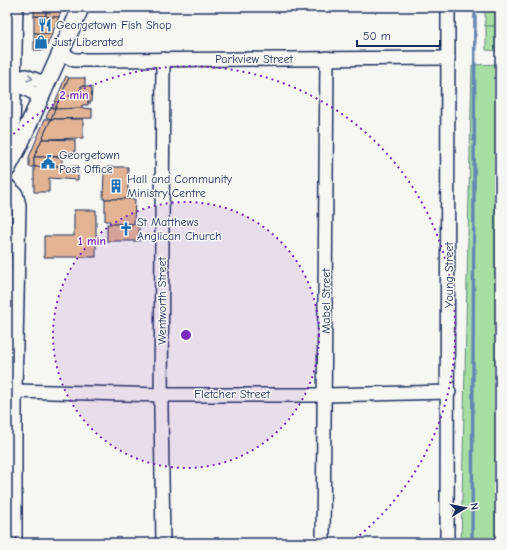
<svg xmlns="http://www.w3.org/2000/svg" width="507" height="550" font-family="'Comic Neue',sans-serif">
	<rect width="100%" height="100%" fill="#f6f6f2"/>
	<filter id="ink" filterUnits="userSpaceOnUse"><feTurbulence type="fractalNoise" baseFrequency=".025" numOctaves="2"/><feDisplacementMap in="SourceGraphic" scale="8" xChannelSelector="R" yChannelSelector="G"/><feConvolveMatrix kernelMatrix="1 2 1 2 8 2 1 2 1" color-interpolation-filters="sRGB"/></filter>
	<g filter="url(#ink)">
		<g fill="#a7dfa3" stroke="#618780">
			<rect x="485" y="7" width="15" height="19"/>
			<polygon points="486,26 500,26 500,51 486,50"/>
			<polygon points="500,64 500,543 461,543 472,65"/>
		</g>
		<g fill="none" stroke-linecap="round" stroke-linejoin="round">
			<polyline stroke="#6487b5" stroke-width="3.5" points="472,543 475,7"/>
		</g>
		<g fill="#e2b493" stroke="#1b2f5e">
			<rect x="34" y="8" width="12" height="8"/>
			<polygon points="46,8 63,8 59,17 46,17"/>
			<polygon points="34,16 46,17 59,17 52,34 34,33"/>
			<polygon points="34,33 52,34 45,50 34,50"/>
			<polygon points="66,76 69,78 55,109 53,107"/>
			<polygon points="69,78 85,78 85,86 81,86 81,95 88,95 88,105 82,105 82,108 55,109"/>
			<polygon points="82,86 92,87 91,103 88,103 88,95 81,95"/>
			<polygon points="51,107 55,109 51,119 46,117"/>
			<polygon points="82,108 92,109 92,118 51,119 55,109"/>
			<polygon points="45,119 51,119 34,157 34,167 29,167 29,157"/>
			<polygon points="51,119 83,119 83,138 42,139"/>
			<polygon points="42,139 75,140 75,156 34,157"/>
			<polygon points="34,157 62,157 62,166 34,167"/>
			<polygon points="62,166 78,166 78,180 49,178 49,192 34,192 34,167"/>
			<polygon points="107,167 128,167 128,199 103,199 104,173 107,173"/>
			<polygon points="105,199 135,199 134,224 110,224 110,221 105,221"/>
			<polygon points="74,210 96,210 96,257 44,257 44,236 74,236"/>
			<rect x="107" y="224" width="32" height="17"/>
		</g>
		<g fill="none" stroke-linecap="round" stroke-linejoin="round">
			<g stroke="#1b2f5e" stroke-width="16">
				<g id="minor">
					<polyline points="16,7 13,131 19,146"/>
					<polyline points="61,53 74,60 96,60 448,58"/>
					<polyline points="14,80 20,86 41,97"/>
					<polyline points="7,81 26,76 47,84"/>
					<polyline points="7,185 16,194 19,205 15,391 15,543"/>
					<polyline points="15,391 162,395 326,395 449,392"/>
					<polyline points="163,543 161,409 163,59"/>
					<polyline points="323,543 327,58"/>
					<polyline points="447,543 448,7"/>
				</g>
			</g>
			<g stroke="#1b2f5e" stroke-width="19">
				<polyline id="tertiary" points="7,169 19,146 81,7"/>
			</g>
			<use href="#minor" stroke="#f6f6f2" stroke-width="13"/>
			<use href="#tertiary" stroke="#f6f6f2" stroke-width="16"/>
		</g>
		<defs><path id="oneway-chevron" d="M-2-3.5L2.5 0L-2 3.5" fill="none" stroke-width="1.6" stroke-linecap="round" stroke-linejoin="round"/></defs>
		<use stroke="#8892a8" href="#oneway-chevron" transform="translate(30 78) rotate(16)"/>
	</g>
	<circle cx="186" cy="335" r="133" fill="#7b2cbf" fill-opacity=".12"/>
	<g fill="none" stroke="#7b2cbf" stroke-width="2" stroke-dasharray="2 4">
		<circle cx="186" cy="335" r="133"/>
		<path d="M21 542A265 265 0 0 1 9 532M9 138A265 265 0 1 1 351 542"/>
	</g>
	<defs>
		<g id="restaurant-bare" transform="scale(1.08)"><path d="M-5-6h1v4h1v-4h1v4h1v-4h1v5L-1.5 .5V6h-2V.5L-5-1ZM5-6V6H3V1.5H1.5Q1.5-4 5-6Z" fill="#1f6fb2" stroke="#f6f6f2" stroke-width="2.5" paint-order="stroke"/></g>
		<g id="shop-bare" transform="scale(1.08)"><path d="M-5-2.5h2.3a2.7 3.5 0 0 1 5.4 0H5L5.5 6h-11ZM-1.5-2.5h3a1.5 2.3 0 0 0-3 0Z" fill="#1f6fb2" stroke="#f6f6f2" stroke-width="2.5" paint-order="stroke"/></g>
		<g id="civic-bare" transform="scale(1.08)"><path d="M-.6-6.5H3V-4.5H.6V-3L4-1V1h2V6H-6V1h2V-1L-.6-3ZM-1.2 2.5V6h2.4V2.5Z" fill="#1f6fb2" stroke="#f6f6f2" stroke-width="2.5" paint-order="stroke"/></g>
		<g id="building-bare" transform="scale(1.08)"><path d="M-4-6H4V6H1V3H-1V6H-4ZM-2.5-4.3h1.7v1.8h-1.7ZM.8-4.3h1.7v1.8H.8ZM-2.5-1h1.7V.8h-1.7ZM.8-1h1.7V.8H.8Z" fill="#1f6fb2" stroke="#f6f6f2" stroke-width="2.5" paint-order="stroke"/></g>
		<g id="church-bare" transform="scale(1.08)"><path d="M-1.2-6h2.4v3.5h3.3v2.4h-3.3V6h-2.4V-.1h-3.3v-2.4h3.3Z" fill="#1f6fb2" stroke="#f6f6f2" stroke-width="2.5" paint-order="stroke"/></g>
	</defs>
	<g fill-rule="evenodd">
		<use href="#restaurant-bare" x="45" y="25"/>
		<use href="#shop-bare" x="41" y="42"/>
		<use href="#civic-bare" x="48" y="162"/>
		<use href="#building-bare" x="116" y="186"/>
		<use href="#church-bare" x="126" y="229"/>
	</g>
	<g text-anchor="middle" stroke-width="3" stroke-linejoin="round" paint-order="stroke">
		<g font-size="12" fill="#1b2f5e" stroke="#f6f6f2" text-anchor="start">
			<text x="56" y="29">Georgetown Fish Shop</text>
			<text x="52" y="46">Just Liberated</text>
			<text x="59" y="159">Georgetown<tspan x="59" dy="14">Post Office</tspan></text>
			<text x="127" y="183">Hall and Community<tspan x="127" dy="14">Ministry Centre</tspan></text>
			<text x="137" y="226">St Matthews<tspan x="137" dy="14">Anglican Church</tspan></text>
		</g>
		<g font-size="12" fill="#1b2f5e" stroke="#f6f6f2">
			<text x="254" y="63">Parkview Street</text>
			<text transform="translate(449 275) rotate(-90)" y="4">Young Street</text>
			<text transform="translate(162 301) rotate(-90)" y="4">Wentworth Street</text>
			<text transform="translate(326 301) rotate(-90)" y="4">Mabel Street</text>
			<text x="232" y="398">Fletcher Street</text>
		</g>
	</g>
	<circle cx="186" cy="335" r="6" fill="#7b2cbf" stroke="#f6f6f2" stroke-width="2"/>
	<g font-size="12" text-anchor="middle" font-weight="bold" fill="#7b2cbf" stroke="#f6f6f2" stroke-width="3" stroke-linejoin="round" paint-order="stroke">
		<text x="74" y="99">2 min</text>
		<text x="92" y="245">1 min</text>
	</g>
	<rect width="507" height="550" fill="none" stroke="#f6f6f2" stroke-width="24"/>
	<rect x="12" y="12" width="483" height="526" fill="none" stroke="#1b2f5e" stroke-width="1.5" filter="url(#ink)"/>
	<g transform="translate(465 508) rotate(80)" stroke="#f6f6f2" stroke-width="3" paint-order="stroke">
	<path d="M0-3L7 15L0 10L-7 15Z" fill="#1b2f5e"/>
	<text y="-6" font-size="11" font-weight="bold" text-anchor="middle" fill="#1b2f5e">N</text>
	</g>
	<path d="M357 40v6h83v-6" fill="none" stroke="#1b2f5e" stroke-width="2"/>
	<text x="363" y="40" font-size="12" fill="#1b2f5e" stroke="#f6f6f2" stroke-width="3" paint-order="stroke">50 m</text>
</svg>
